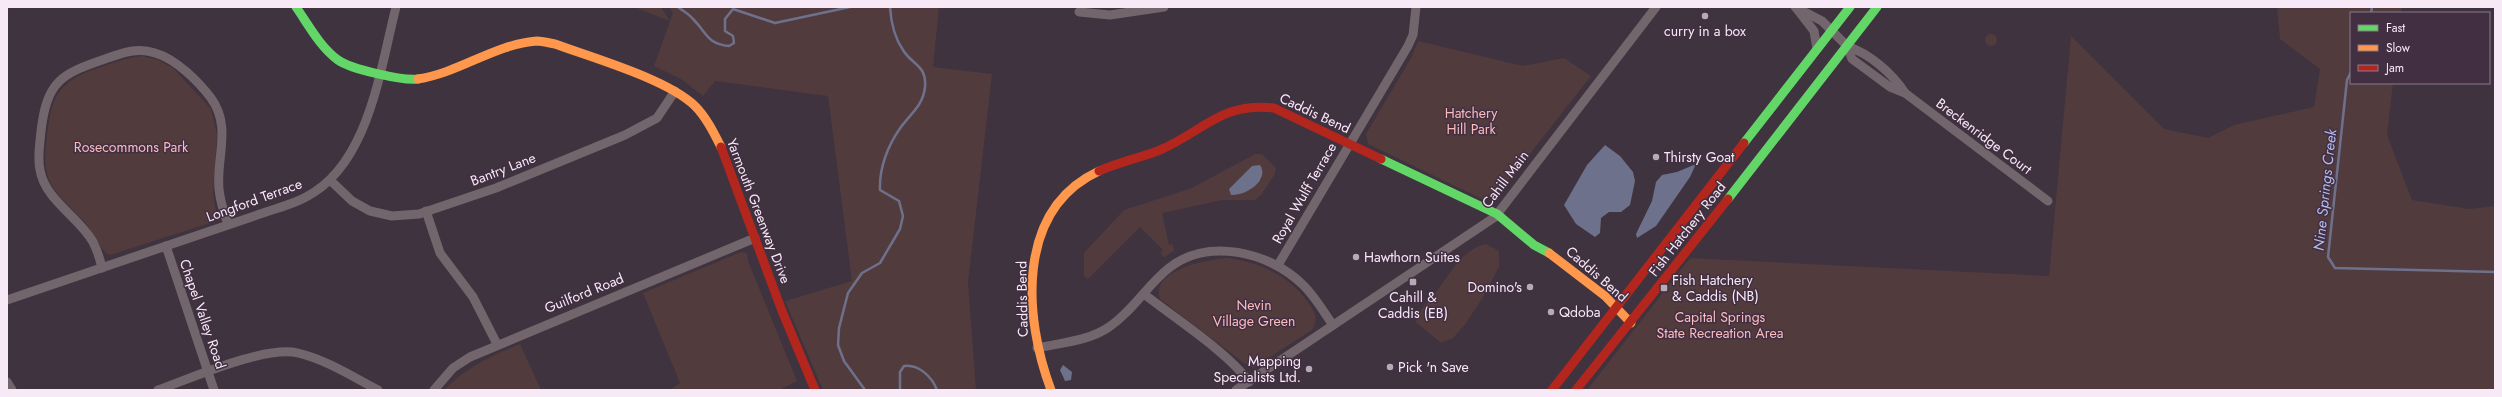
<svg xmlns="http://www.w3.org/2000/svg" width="2502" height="397" font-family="Jost,sans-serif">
	<rect width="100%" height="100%" fill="#3e333e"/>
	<g fill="#523b3d" fill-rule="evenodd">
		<polygon points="634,7 661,7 670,21 673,13 669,7 939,7 933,67 992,74 968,282 976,390 823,390 785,301 852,281 828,96 715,81 703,96 681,79 654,66 670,21"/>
		<polygon points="2277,7 2402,7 2401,13 2351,13 2351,83 2393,83 2387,135 2412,200 2469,209 2495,206 2495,390 1587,390 1690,258 2049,276 2071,36 2164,129 2208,138 2234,125 2314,107 2320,69 2280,39"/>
		<circle cx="1991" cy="40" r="6"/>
		<polygon points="1418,41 1523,66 1564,58 1591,76 1495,198 1482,199 1368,144 1366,134 1411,58"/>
		<path d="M142 56 158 60 173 68 211 109 217 135 213 194 217 217 210 223 110 255C103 254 93 232 87 225 76 212 60 199 51 184 43 169 45 152 47 136 51 96 59 81 98 68 113 63 126 58 142 56Z"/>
		<path d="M1255 154H1262L1276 168 1275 174 1261 195 1255 200H1222L1162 213 1169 245 1173 244 1174 251 1164 257 1160 253 1163 250 1140 227 1088 279 1084 276V253L1124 210 1192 188ZM1252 166 1262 169V180L1229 189Z"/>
		<path d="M1486 244 1499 251V267L1483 297 1466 323 1453 338 1441 343 1416 322C1421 305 1427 306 1436 292 1450 274 1462 249 1486 244Z"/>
		<polygon points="741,252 747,253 748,261 797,381 779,390 670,390 680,383 643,293"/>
		<path d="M1228 258C1262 263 1291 276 1310 305 1316 314 1318 320 1312 330L1253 368 1244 363 1160 299C1150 270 1208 259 1228 258Z"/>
		<path d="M520 344 541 390H444C466 367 491 356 520 344Z"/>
	</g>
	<g fill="#6e718b">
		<polygon points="1605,145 1620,156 1633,172 1635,181 1630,205 1621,212 1609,212 1601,218 1600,233 1595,237 1576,224 1564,205 1587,165"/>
		<polygon points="1696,164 1690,177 1656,226 1637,238 1636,234 1652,201 1656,182 1662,175 1677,172"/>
		<path d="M1260 165C1270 180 1246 196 1231 195L1229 189 1252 166Z"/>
		<polygon points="1063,365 1072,372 1071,380 1065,381 1060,370"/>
	</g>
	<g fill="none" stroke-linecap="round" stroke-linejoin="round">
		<g stroke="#6e718b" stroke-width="2.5">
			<path d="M678 7C683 11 689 14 693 19 707 33 707 44 729 46L734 43 733 36 725 31V19L733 9 775 23 850 7"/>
			<polyline points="2371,13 2372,7"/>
			<polyline points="2351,72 2347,80 2328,257 2335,268 2495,272"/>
			<path d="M865 390 844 361 838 345 839 328 848 293 862 273 880 263 900 229 903 216 899 201 880 190C879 168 888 145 901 127 911 113 923 106 925 87 927 65 912 65 903 50 894 37 891 23 890 7"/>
			<path d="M900 390V372L904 366C919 364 932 377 937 390"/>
		</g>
		<g stroke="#72666c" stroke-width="9">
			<polyline points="1795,7 1822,21 1847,46 1852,59 1890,87 1905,93 2048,201"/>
			<polyline points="1797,9 1814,31 1817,49"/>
			<polyline points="1079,12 1110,15 1164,7"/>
			<path d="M1847 46C1870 54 1892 73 1905 93"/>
			<polyline points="330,180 352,201 370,211 392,216 419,214 496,188 625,135 657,118 675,91"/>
			<polyline points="426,211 440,253 473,297 497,344"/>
			<polyline points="166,246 214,390"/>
			<polyline points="1278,265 1408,46 1413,35 1416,7"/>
			<path d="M102 268C100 259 97 250 93 242 79 217 45 200 40 170 37 157 40 144 41 131 47 81 61 74 105 59 122 53 137 47 155 53 176 59 198 81 211 98 232 127 216 157 219 189 220 201 224 213 228 224"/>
			<path d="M1144 294C1173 317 1229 353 1249 382"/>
			<path d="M7 300 269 211C282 207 295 203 306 197 369 165 380 69 396 7"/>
			<path d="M1037 348C1060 343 1089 341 1109 327 1133 311 1147 285 1169 268 1208 237 1269 252 1302 284 1314 295 1323 311 1333 325"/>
			<polyline points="7,382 12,390"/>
			<path d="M158 390C192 378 265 345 298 353 327 360 353 377 378 390"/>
			<polyline points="434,390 453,368 470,357 755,238"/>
			<polyline points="1236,390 1495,217 1656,7"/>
		</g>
		<g stroke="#63d668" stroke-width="9">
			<path d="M296 7C308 24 320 47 338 60 350 69 403 81 418 79"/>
			<polyline points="1744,143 1850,7"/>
			<polyline points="1381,159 1497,214 1534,245 1549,253"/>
			<polyline points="1728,199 1877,7"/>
		</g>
		<g stroke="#ff974d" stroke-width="9">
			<path d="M418 79C459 73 495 44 537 41 542 41 549 43 555 44 593 58 667 79 695 106 706 117 714 133 721 147"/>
			<polyline points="1549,253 1605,296 1631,323"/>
			<path d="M1051 390C1024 318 1015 210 1099 171"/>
		</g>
		<g stroke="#b3261e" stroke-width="9">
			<polyline points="721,147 782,311 815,390"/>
			<path d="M1099 171C1119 162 1140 158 1160 150 1204 131 1221 102 1274 108L1381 159"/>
			<polyline points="1552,390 1744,143"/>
			<polyline points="1576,390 1728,199"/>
		</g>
	</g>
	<g fill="#b6aab6" stroke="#422f42" stroke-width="1.5">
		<circle cx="1705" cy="16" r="4"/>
		<circle cx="1656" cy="157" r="4"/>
		<circle cx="1356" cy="257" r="4"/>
		<rect x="1409" y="278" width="8" height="8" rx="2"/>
		<circle cx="1530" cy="287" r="4"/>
		<rect x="1660" y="284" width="8" height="8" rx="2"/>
		<circle cx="1551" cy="312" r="4"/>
		<circle cx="1390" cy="367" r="4"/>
		<circle cx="1309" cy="369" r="4"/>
	</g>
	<g text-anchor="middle" stroke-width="3" stroke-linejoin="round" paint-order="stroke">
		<g font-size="14" fill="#f7eaf6" stroke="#422f42" text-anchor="start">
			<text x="1705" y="36" text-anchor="middle">curry in a box</text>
			<text x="1664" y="162">Thirsty Goat</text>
			<text x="1364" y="262">Hawthorn Suites</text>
			<text x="1672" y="285">Fish Hatchery<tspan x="1672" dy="16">&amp; Caddis (NB)</tspan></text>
			<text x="1522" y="292" text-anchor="end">Domino's</text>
			<text x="1413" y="302" text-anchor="middle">Cahill &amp;<tspan x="1413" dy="16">Caddis (EB)</tspan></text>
			<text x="1559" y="317">Qdoba</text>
			<text x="1301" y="366" text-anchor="end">Mapping<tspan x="1301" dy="16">Specialists Ltd.</tspan></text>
			<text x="1398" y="372">Pick 'n Save</text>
		</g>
		<g font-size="14" fill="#f7eaf6" stroke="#422f42">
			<text transform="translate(1315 113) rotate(25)" y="5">Caddis Bend</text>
			<text transform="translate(1984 136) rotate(37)" y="5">Breckenridge Court</text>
			<text transform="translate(503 169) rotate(-21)" y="5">Bantry Lane</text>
			<text transform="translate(1505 179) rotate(-53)" y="5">Cahill Main</text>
			<text transform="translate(1304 193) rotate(-60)" y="5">Royal Wulff Terrace</text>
			<text transform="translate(254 200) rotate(-20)" y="5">Longford Terrace</text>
			<text transform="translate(759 211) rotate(69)" y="5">Yarmouth Greenway Drive</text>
			<text transform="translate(1687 229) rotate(-52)" y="5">Fish Hatchery Road</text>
			<text transform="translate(1597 274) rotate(41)" y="5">Caddis Bend</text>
			<text transform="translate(584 293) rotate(-22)" y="5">Guilford Road</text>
			<text transform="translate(1022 299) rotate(-91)" y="5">Caddis Bend</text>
			<text transform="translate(203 314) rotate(71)" y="5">Chapel Valley Road</text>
		</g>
		<g font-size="14" fill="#fbbcbd" stroke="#422f42">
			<text x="1471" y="118">Hatchery<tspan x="1471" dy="16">Hill Park</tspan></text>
			<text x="131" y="152">Rosecommons Park</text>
			<text x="1254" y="310">Nevin<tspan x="1254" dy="16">Village Green</tspan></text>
			<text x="1720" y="322">Capital Springs<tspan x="1720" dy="16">State Recreation Area</tspan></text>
		</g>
		<g font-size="15" font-style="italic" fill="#b3bcef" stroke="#422f42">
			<text transform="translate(2325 190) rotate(-84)" y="5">Nine Springs Creek</text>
		</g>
	</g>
	<rect width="2502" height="397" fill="none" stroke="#f7eaf6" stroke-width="16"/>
	<rect x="2350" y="12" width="140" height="72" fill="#422f42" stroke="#8a7a8a"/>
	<rect x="2358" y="25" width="20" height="6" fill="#63d668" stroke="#8a7a8a"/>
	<text x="2386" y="32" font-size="12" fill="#f7eaf6">Fast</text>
	<rect x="2358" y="45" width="20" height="6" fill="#ff974d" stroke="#8a7a8a"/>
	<text x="2386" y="52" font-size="12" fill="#f7eaf6">Slow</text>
	<rect x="2358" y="65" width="20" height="6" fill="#b3261e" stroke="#8a7a8a"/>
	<text x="2386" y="72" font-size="12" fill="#f7eaf6">Jam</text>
</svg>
